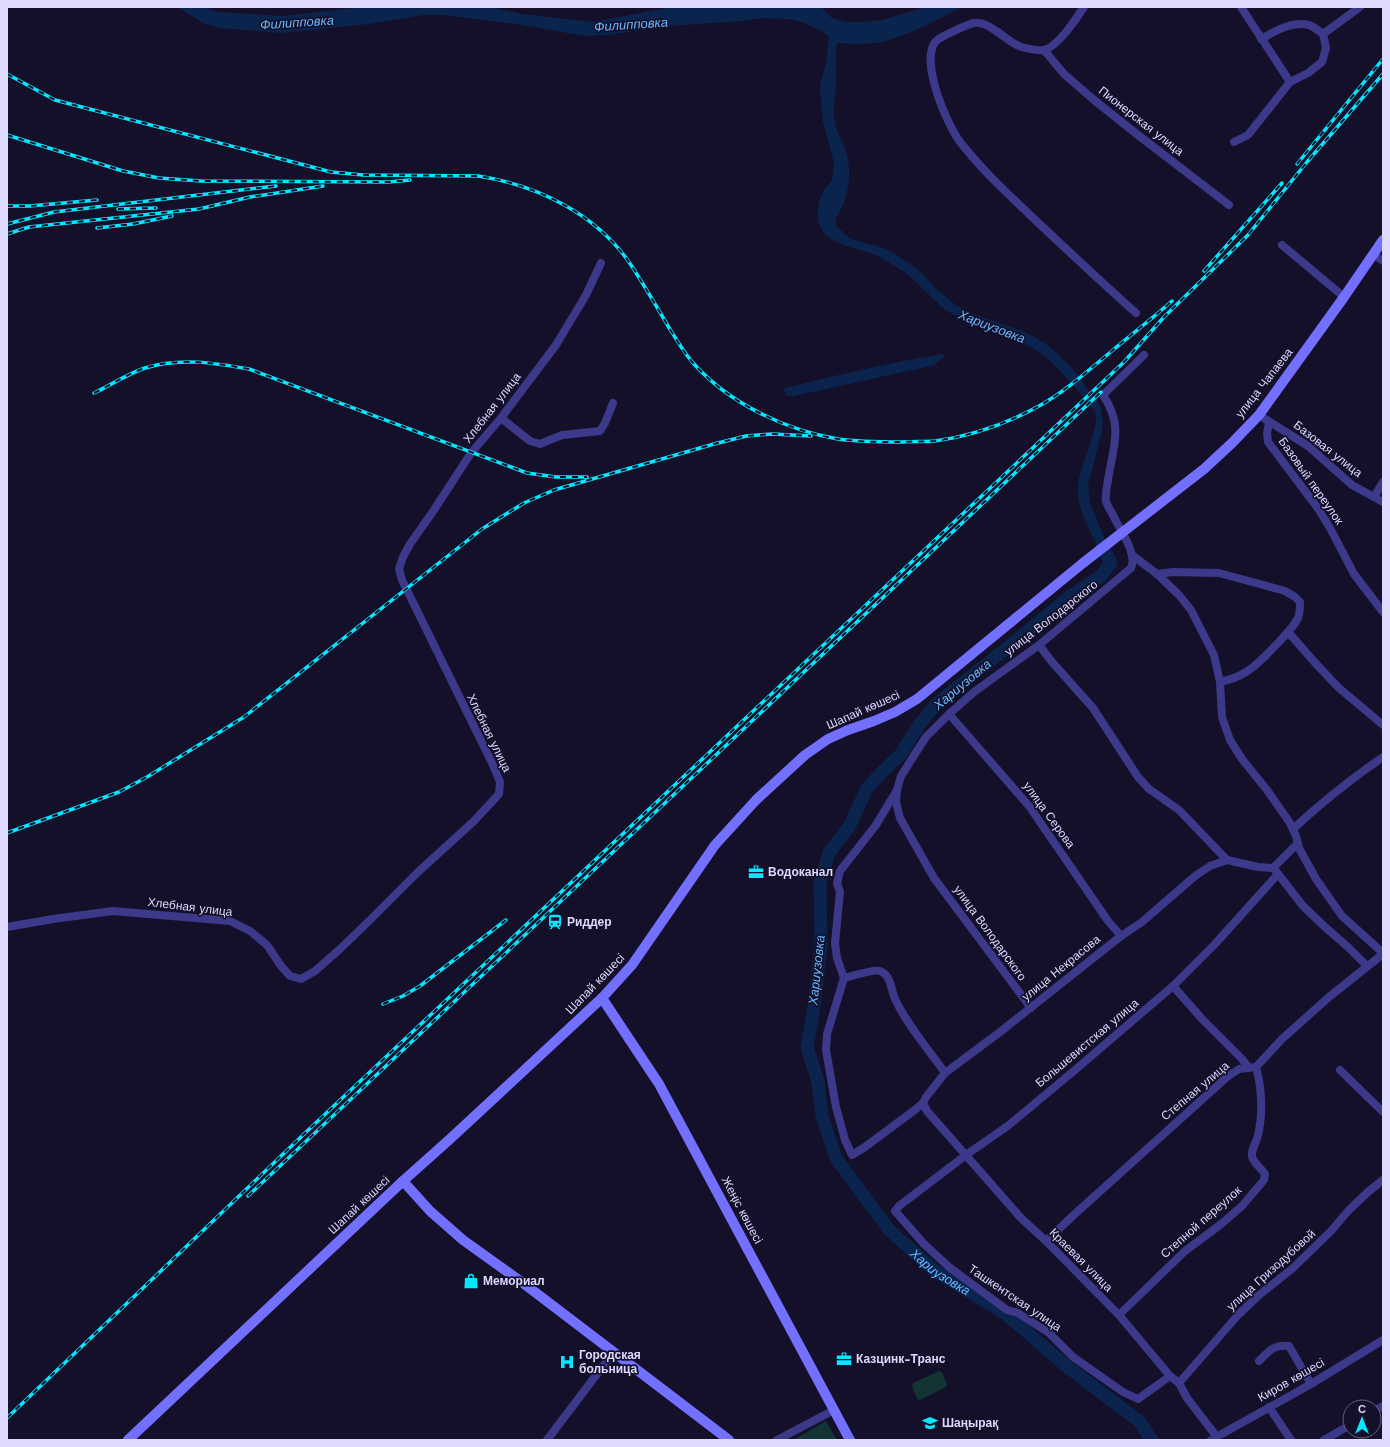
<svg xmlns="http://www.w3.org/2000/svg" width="1390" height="1447" font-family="'Work Sans',sans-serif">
	<rect width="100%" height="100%" fill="#14102a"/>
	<g fill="#123433">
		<polygon points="939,1371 942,1372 947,1384 946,1387 920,1400 917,1399 912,1386 913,1383"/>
		<polygon points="826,1421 837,1440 793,1440"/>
	</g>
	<g fill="#0b244e">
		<path d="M177 7H204L218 12 283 16 362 7H488L522 14 593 22 672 7H821L832 18 845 22H861L882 20 926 7H962C937 20 912 33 886 41 871 45 853 44 837 43 835 55 836 67 836 79 836 94 832 108 835 123 836 132 842 139 845 148 853 171 849 200 835 219L837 227 851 239 884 248 894 253 921 272 933 286 957 306 971 313 1022 331 1035 337 1050 347 1073 369 1100 406 1103 422 1102 431 1088 485 1090 503 1113 559 1107 563C1096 542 1078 515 1078 491 1077 478 1083 466 1087 453 1090 444 1098 424 1096 415 1094 406 1054 364 1045 356 1028 343 1007 338 987 330 974 326 961 319 949 312 938 305 930 295 920 286 912 277 902 270 891 264 887 261 881 257 876 255 852 246 814 244 818 210 819 199 823 188 832 181L834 163 823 122 820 90 821 80 826 64 829 37 823 32 802 22 788 19 763 18 743 21 668 26 607 35 585 36 521 25 444 15H424L369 24 281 33 220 28 205 24Z"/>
		<path d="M942 354 944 356 935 365 794 396H787L784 390 785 388C837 375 889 363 942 354Z"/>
	</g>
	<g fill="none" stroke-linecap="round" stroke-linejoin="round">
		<path stroke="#0b244e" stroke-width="13" id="s1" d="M1102 546 1111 563 1101 576 1069 597 1007 648 937 703 919 725 901 754 880 774 866 790 850 825 829 853 820 884 821 946 813 1013 807 1047 818 1082 822 1116 836 1158 889 1230 934 1270 1006 1314 1065 1365 1139 1421 1152 1440"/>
		<g stroke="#3c398b" stroke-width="8">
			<path d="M1084 7C1077 18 1056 49 1043 50 1039 51 1023 48 1019 46 1011 43 1004 36 996 31 990 27 983 22 974 23 968 24 940 37 936 41 919 60 947 126 961 143 981 169 1006 192 1030 215 1065 248 1100 281 1136 313"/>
			<polyline points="1241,7 1290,82"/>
			<polyline points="1323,34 1360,7"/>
			<polyline points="1044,50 1064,74 1094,100 1138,135 1229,205"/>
			<path d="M1234 142 1248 135 1290 82 1308 73 1322 62 1326 48 1323 34C1319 31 1314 27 1309 25 1292 21 1275 31 1261 39"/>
			<polyline points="1282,245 1344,297"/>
			<polyline points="1374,255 1383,261"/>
			<polyline points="1259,415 1308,446 1352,485 1383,502"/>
			<polyline points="501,418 530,441 540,444 562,435 600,431 605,423 613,403"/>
			<polyline points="1269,422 1267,434 1268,442 1317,507 1330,528 1354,574 1383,612"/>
			<polyline points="1374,497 1383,482"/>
			<polyline points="1132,555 1157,574 1179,595 1191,610 1214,655 1220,682 1222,717 1230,740 1242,759 1267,790 1290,823 1296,836 1299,848 1316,879 1342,916 1383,953"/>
			<path d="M1157 574 1173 572 1219 573 1285 591 1295 597 1300 602C1300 608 1300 613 1298 618 1293 629 1258 665 1246 672 1238 677 1230 680 1220 682"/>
			<polyline points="1288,632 1318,666 1339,688 1383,725"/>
			<polyline points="1039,645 1052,662 1093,708 1138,777 1149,789 1179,810 1227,860"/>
			<polyline points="949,714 1029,806 1108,921 1121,936"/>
			<polyline points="897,790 876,825 840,871 837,883 840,892 835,943 837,958 844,978 827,1034 826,1050 836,1107 845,1140 852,1155 865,1147 916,1109 923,1103 926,1097 945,1073 1000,1032 1121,936 1142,922 1195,876 1210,866 1227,860 1258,867 1273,868 1298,843"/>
			<path d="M1293 829C1321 803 1351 779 1383 757"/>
			<polyline points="1275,870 1303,906 1325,927 1349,948 1367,966"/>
			<polyline points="7,927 53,919 113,911 230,921 250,931 267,945 281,966 290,976 301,979 315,971 340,949 371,919 418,872 473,822 488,806 499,794 500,782 493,765 402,580 399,569 403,557 410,544 434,510 471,453 501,418 556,345 586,295 601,263"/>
			<path d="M844 978C852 976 874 969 880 971 891 975 891 990 895 999 907 1025 929 1050 945 1073"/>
			<polyline points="1173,986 1202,1019 1242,1059 1248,1067"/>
			<path d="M1031 1008 934 878 900 818 896 802 897 790 901 776 915 754 926 737 949 714 974 692 1039 645 1131 568C1138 553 1119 529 1113 515 1111 511 1107 506 1106 501 1105 495 1107 486 1108 480 1113 447 1124 426 1103 395L1144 355"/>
			<polyline points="1340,1070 1383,1112"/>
			<polyline points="923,1103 927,1111 1021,1218 1046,1241 1119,1315 1170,1376 1179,1383 1187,1398 1217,1437"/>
			<polyline points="1046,1241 1077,1212 1227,1077 1239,1069 1256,1067 1282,1039 1329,997 1383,954"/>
			<path d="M1119 1315 1185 1251 1220 1225 1242 1206 1264 1180 1265 1174C1262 1170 1255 1163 1253 1159 1249 1152 1257 1142 1258 1135 1263 1114 1262 1088 1256 1067"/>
			<path d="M1259 1361C1269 1351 1274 1344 1289 1346L1311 1384"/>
			<polyline points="1170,1376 1138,1399 1123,1392 1073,1357 1049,1333 1018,1313 1007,1310 949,1267 924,1244 895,1211 899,1206 966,1155 1009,1125 1075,1070 1173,986 1215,944 1278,874"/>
			<polyline points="1179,1383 1238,1315 1258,1296 1293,1268 1331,1231 1349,1210 1369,1191 1383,1180"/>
			<polyline points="1269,1407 1291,1440"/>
			<polyline points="1374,1411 1383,1406"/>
			<polyline points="547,1440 613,1353"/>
			<polyline points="777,1440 834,1410"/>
			<polyline points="1211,1440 1311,1384 1383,1340"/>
			<polyline points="1324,1440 1350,1425"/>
		</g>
		<g stroke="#7370ff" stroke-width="10">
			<polyline points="602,998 659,1084 850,1440"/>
			<polyline points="403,1181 430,1211 463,1240 523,1283 729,1440"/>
			<polyline points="128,1440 403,1181 450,1139 602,998 632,965 715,845 756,800 805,755 828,739 848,730 874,721 895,712 917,699 1083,563 1204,469 1232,443 1259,415 1344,297 1383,240"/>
		</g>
		<g stroke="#05e7ff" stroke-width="3.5">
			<g id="rail">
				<path d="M7 74 55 100 331 172 363 175 478 176C538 185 599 215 633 268 645 287 657 307 668 326 676 339 684 353 694 364 730 404 786 430 838 439 859 442 881 442 902 442 913 441 924 442 935 441 971 436 1008 423 1039 406 1066 391 1090 369 1113 350 1133 333 1153 318 1172 301"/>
				<polyline points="7,135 123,171 159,178 201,181 388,182 410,180"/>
				<polyline points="1297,164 1383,59"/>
				<polyline points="7,206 30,206 97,200"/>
				<polyline points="118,209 156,208"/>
				<polyline points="7,224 54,212 276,186"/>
				<polyline points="97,228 133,224 172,216"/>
				<polyline points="7,234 29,227 199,209 250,197 323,186"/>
				<polyline points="1204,271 1282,183"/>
				<path d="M94 393C111 385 127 374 145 368 179 357 215 363 249 369L527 473 556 477H587"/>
				<polyline points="7,833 119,792 147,777 244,717 482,529 524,503 554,490 714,444 746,436 772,434 811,436"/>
				<polyline points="383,1004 403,996 420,986 506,920"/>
				<polyline points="248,1196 1101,392"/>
				<polyline points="7,1418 303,1135 1124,362 1164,317 1248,235 1307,162 1383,74"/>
			</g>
		</g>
		<use href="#rail" stroke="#14102a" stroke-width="2" stroke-dasharray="6" stroke-linecap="butt"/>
	</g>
	<defs>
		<g id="office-bare" transform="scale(1.2)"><path d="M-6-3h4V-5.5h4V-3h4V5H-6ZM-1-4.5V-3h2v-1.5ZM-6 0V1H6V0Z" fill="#05e7ff" stroke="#14102a" stroke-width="2.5" paint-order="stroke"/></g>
		<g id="station-bare" transform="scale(1.2)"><path d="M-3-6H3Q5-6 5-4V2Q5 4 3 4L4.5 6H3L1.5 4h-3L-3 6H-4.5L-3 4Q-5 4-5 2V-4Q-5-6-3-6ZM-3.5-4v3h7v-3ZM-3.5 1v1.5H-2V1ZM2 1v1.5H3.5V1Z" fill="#05e7ff" stroke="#14102a" stroke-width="2.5" paint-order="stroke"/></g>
		<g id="shop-bare" transform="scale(1.2)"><path d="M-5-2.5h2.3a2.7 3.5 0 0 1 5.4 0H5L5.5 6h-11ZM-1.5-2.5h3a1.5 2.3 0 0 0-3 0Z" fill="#05e7ff" stroke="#14102a" stroke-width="2.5" paint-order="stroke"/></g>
		<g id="hospital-bare" transform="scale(1.2)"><path d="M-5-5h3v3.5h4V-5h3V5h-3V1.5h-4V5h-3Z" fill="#05e7ff" stroke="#14102a" stroke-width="2.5" paint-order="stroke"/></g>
		<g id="school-bare" transform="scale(1.2)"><path d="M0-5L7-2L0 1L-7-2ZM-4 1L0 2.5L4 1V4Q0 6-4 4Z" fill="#05e7ff" stroke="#14102a" stroke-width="2.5" paint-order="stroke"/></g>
	</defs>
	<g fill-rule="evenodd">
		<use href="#office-bare" x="756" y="872"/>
		<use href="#station-bare" x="555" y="922"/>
		<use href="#shop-bare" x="471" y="1281"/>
		<use href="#office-bare" x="844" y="1359"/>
		<use href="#hospital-bare" x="567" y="1362"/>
		<use href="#school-bare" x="930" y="1423"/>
	</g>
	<g text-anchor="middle" stroke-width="3.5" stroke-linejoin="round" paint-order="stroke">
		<g font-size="12" fill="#ddd9ff" stroke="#14102a">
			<text transform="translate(1141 121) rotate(38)" y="4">Пионерская улица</text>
			<text transform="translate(1264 383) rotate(-52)" y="4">улица Чапаева</text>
			<text transform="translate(492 408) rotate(-52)" y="4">Хлебная улица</text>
			<text transform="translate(1328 449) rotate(38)" y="4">Базовая улица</text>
			<text transform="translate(1311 481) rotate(55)" y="4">Базовый переулок</text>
			<text transform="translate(1051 618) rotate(-38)" y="4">улица Володарского</text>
			<text transform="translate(863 710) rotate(-24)" y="4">Шапай көшесі</text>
			<text transform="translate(489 733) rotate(64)" y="4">Хлебная улица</text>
			<text transform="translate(1049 815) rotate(54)" y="4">улица Серова</text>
			<text transform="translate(190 907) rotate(7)" y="4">Хлебная улица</text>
			<text transform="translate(990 933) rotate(54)" y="4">улица Володарского</text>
			<text transform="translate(1061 968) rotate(-39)" y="4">улица Некрасова</text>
			<text transform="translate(595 984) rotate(-46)" y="4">Шапай көшесі</text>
			<text transform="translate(1087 1043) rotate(-40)" y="4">Большевистская улица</text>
			<text transform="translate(1195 1091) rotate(-40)" y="4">Степная улица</text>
			<text transform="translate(359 1205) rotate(-43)" y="4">Шапай көшесі</text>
			<text transform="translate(742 1210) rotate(62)" y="4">Жеңіс көшесі</text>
			<text transform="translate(1201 1222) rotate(-41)" y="4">Степной переулок</text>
			<text transform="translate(1081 1260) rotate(45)" y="4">Краевая улица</text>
			<text transform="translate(1271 1270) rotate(-42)" y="4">улица Гризодубовой</text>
			<text transform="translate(1015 1298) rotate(34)" y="4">Ташкентская улица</text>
			<text transform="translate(1291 1380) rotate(-30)" y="4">Киров көшесі</text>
		</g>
		<g font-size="12" font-weight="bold" fill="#ddd9ff" stroke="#14102a" text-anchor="start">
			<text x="768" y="876">Водоканал</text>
			<text x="567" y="926">Риддер</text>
			<text x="483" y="1285">Мемориал</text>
			<text x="579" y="1359">Городская<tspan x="579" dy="14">больница</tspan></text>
			<text x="856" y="1363">Казцинк-Транс</text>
			<text x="942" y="1427">Шаңырақ</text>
		</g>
		<g font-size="13" font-style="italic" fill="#67b9ff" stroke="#14102a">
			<text transform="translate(297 22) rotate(-4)" y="5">Филипповка</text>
			<text transform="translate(631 24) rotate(-4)" y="5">Филипповка</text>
			<text transform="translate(992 326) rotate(21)" y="5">Хариузовка</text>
			<text transform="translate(962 684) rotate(-40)" y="5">Хариузовка</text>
			<text transform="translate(816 970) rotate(-84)" y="5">Хариузовка</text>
			<text dy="5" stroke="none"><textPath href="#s1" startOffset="897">Хариузовка</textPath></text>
		</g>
	</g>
	<rect width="1390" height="1447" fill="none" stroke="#ddd9ff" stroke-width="16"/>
	<g transform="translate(1362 1419)"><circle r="19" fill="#14102a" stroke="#64607f"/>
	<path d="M0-3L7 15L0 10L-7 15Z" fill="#05e7ff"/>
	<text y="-6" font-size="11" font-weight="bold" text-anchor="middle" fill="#ddd9ff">С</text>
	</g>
</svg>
